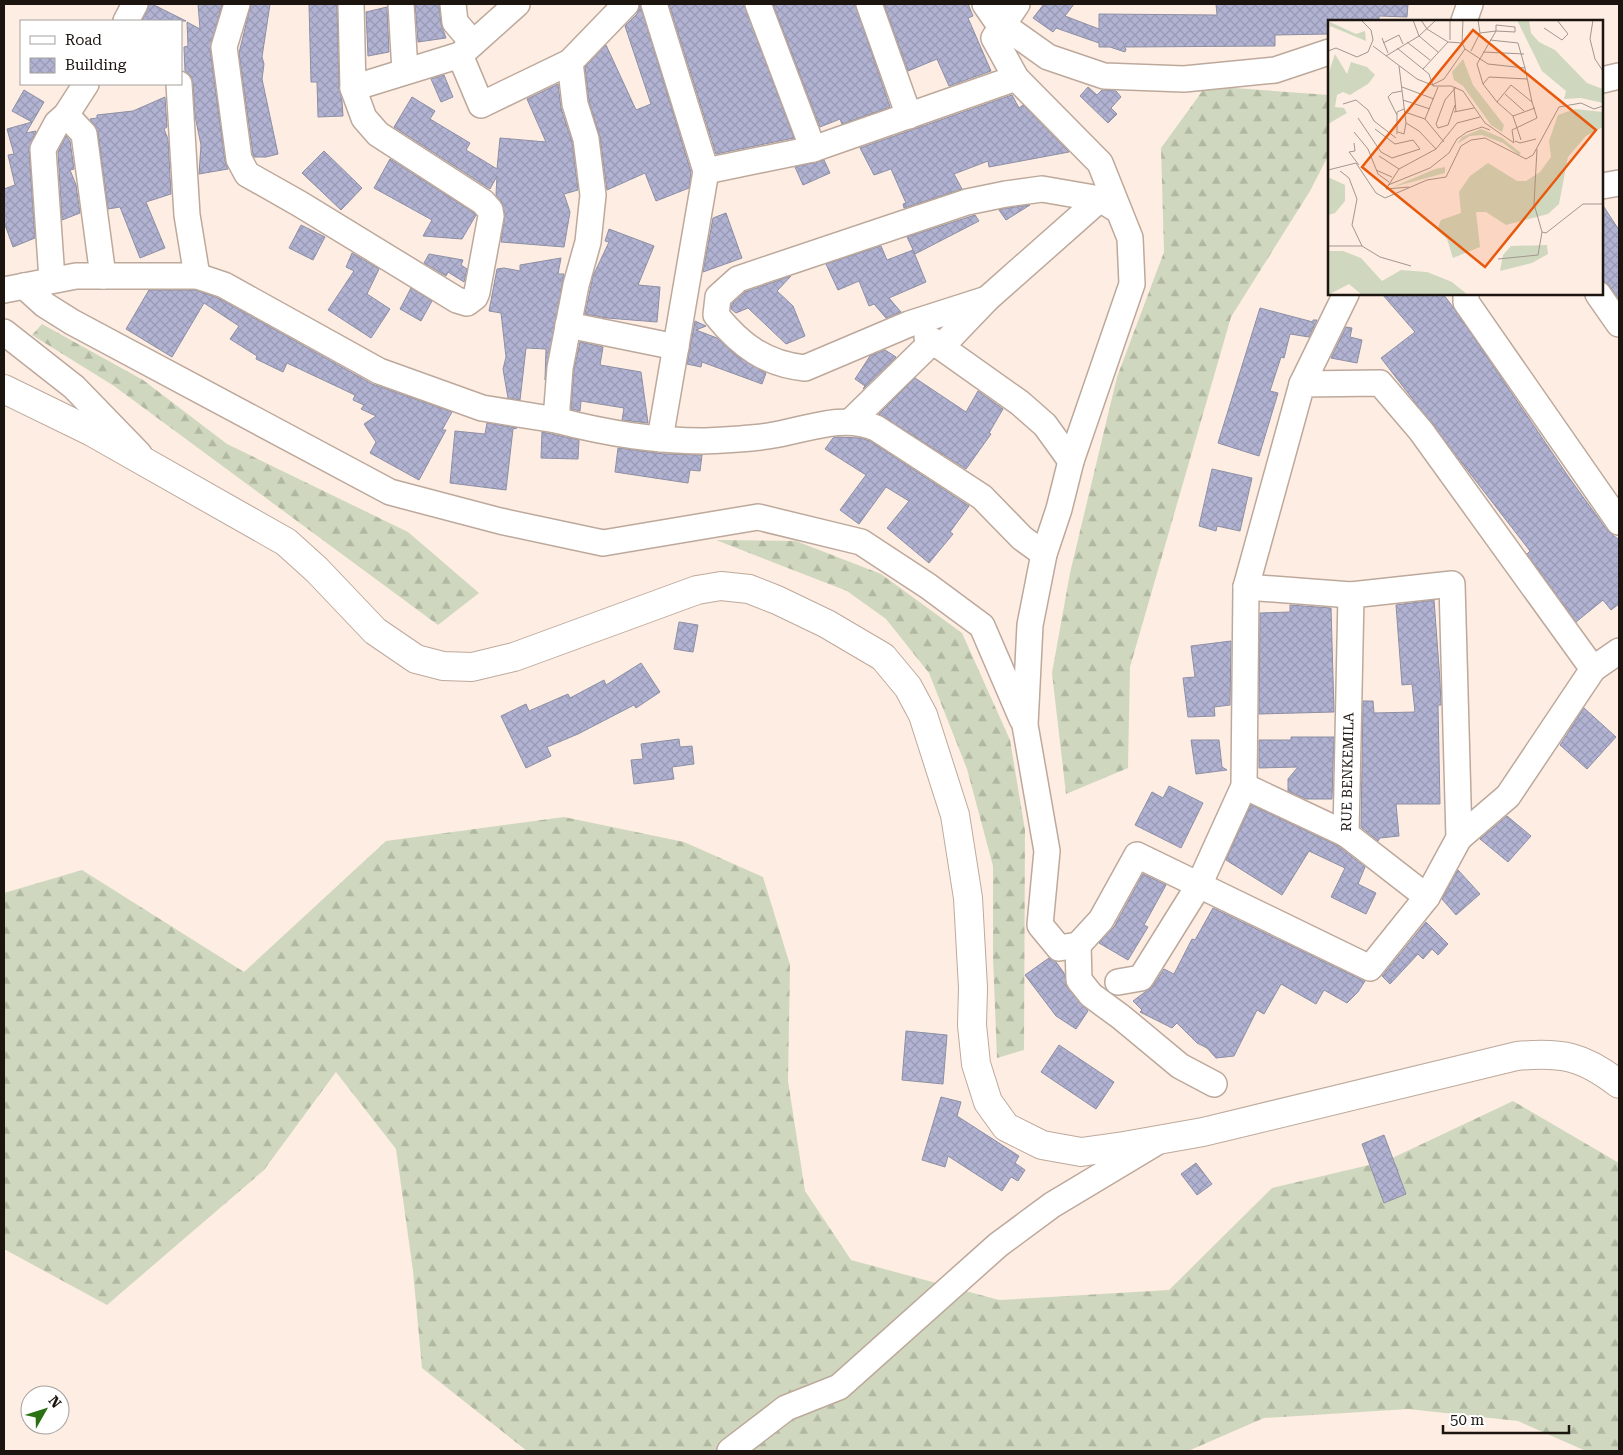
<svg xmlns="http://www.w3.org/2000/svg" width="1623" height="1455" font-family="'Roboto Serif',serif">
	<defs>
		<pattern id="forest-firs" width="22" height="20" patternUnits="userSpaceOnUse" patternTransform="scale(1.25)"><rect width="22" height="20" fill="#cfd8be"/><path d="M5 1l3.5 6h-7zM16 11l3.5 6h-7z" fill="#b1b8a2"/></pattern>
		<pattern id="building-cross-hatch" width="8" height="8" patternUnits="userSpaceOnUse" patternTransform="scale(1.25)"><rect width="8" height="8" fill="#b2b3d3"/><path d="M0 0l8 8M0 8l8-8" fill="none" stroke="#9899b4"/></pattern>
	</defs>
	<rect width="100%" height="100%" fill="#feede2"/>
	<g fill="url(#forest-firs)">
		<polygon points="1206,86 1329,95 1329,154 1310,191 1231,317 1130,667 1128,768 1066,794 1052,673 1070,573 1117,377 1164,252 1161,148"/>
		<polygon points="42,324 143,380 227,444 408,532 479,593 438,625 114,386 32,335"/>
		<polygon points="716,540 796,541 881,574 962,633 1010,740 1025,830 1024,1050 997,1058 993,957 993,866 967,769 929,673 886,619 847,591"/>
		<polygon points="564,817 684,842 763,877 790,965 788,1081 805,1191 851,1260 999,1300 1169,1290 1272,1188 1386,1161 1513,1101 1619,1163 1619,1451 1586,1451 1518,1421 1408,1409 1264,1418 1188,1451 527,1451 422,1368 413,1271 396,1149 336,1072 264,1170 107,1305 4,1249 4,893 82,870 244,972 386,841"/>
	</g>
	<g fill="url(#building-cross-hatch)" stroke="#8e8fa4">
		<polygon points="149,4 152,4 186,21 142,21"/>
		<polygon points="198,4 222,4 210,49 225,161 228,169 199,174 201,145 195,116 193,83 191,76 185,71 184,47 188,46 187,22 200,29"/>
		<polygon points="251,4 270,4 262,57 264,64 262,79 278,154 266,157 254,157 253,155 239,53"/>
		<polygon points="309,4 337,4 339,88 342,101 343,116 318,117 317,82 311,82"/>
		<polygon points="415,4 439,4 441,24 446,38 418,42"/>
		<polygon points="640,4 691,172 689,188 656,201 645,173 607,190 600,137 589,101 585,67 606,45 636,110 651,104 625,26 637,14"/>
		<polygon points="669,4 744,4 794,138 716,154"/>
		<polygon points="773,4 855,4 890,107 842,124 840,119 820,127"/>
		<polygon points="884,4 968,4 973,16 968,18 991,71 949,86 937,59 908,71"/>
		<polygon points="1044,4 1074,4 1065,16 1099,29 1099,14 1217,15 1216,4 1408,4 1407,17 1379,16 1379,21 1331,20 1329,34 1275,35 1275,46 1124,47 1126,49 1125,52 1110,47 1099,47 1099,43 1056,28 1053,32 1033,18"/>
		<polygon points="387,7 389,52 368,56 366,12"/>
		<polygon points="444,75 453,97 441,102 431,79"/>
		<polygon points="558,84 561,108 572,142 578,190 564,194 570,212 564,247 501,242 505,214 501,201 496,195 497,176 490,189 394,127 412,97 435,111 430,119 470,143 466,150 497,169 500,138 546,142 527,99"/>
		<polygon points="1088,87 1097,95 1102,90 1116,91 1121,97 1111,108 1117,114 1108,123 1080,96"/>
		<polygon points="24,90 44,102 26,133 36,131 29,150 35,238 13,247 4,222 4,189 15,185 8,155 14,154 7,129 32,122 12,111"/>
		<polygon points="1012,95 1019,108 1023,105 1069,152 989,167 988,161 954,174 962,189 904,208 903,204 906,203 891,169 874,175 860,148"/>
		<polygon points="165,97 167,127 164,129 168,139 171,194 146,202 165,248 140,258 120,207 108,209 98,132 90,119 97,118 97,115 133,111"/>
		<polygon points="66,136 70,141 74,169 70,170 76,185 80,213 62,220 58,152"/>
		<polygon points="324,151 362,188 341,210 302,173"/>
		<polygon points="390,159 474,213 476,215 462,239 423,236 432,220 374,188"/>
		<polygon points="824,160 830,173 803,185 795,167"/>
		<polygon points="1602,204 1619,230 1619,299 1609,285 1602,280"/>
		<polygon points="1030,205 1006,220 999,210 1008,208"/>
		<polygon points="726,213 742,258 703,272 713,218"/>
		<polygon points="975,215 979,221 915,254 907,237"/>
		<polygon points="301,225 325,237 313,260 289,248"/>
		<polygon points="609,229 654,246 638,285 660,287 657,322 607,318 585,314 593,276 609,242 605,241"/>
		<polygon points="881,246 887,260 913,250 926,282 889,298 901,312 886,318 874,304 869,306 859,281 838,290 826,264"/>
		<polygon points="352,253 379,269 367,294 390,309 371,338 328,310 354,271 346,267"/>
		<polygon points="429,254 463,260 461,265 467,269 464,282 448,272 446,276 424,263"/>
		<polygon points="561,258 558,274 564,274 545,380 546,349 526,348 520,400 508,398 503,369 506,357 501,313 489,311 497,269 504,268 520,271 520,265"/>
		<polygon points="791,276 777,291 793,306 805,336 786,344 748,308 736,313 731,309 732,304 745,292"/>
		<polygon points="411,288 432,301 421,321 400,309"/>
		<polygon points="149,290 195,290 218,298 372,384 452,412 442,430 446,430 419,480 370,453 376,442 364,424 376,416 361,409 364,405 353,400 355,395 287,363 283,372 256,359 257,356 230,339 239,326 204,303 172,357 126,329"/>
		<polygon points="1382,294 1443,294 1453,307 1570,479 1607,530 1619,540 1619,604 1611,610 1603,600 1576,622 1527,554 1530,551 1381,358 1415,332"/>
		<polygon points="1260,308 1313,322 1313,320 1317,320 1309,337 1290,334 1284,358 1281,357 1270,391 1278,393 1259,456 1218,443"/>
		<polygon points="695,321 706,326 696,330 717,338 737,356 766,373 762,384 702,362 701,367 687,364"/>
		<polygon points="1346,327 1352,328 1350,337 1362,340 1357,363 1331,358"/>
		<polygon points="580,342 603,347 600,365 641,372 648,423 622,420 624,408 581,401 580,411 571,409 574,370"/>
		<polygon points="885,350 896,357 863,389 865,386 855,379 870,356"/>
		<polygon points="915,378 966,412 978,391 1003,409 989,433 991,434 966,469 879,414"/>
		<polygon points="487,423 517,428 513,429 506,490 450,483 455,431 485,434"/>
		<polygon points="542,432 579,440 578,459 541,458"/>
		<polygon points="837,437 860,438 870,441 969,506 950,532 953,534 929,563 887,528 909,501 886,487 859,524 840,510 866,475 825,449 833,438"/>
		<polygon points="618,448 664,454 702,455 700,471 690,470 688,483 615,472"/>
		<polygon points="1212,469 1252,478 1240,531 1217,526 1216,531 1199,526"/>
		<polygon points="1434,600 1440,681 1441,705 1438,705 1440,804 1396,804 1399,836 1380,838 1378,841 1361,827 1363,701 1373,701 1374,713 1415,712 1412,684 1402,685 1396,605"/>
		<polygon points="1290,605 1331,608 1334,712 1259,714 1260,613 1290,612"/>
		<polygon points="679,622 698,625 693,652 674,649"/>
		<polygon points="1231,641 1230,705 1214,707 1215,716 1188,717 1183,678 1195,677 1191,646"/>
		<polygon points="641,663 660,692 636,708 634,705 578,734 547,747 551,756 526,768 501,716 526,704 529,711 568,694 570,698 604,680 606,685"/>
		<polygon points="1584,708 1616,737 1587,769 1560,745"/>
		<polygon points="1291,737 1334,737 1332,799 1306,799 1288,791 1288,779 1298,767 1259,768 1259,740 1291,740"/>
		<polygon points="679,739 680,747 692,746 694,764 672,767 674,779 634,784 631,760 643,759 641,744"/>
		<polygon points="1191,740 1219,740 1222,767 1227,770 1196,774"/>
		<polygon points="1169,786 1203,803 1181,848 1135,825 1152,792 1163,798"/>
		<polygon points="1251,805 1338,846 1365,867 1358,884 1376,893 1366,914 1331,897 1345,868 1309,851 1282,895 1226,860"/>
		<polygon points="1507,816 1531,836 1508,862 1480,839"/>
		<polygon points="1458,870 1480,894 1456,915 1442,899"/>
		<polygon points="1143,874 1166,885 1144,925 1148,927 1128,960 1099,943 1114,927"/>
		<polygon points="1213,908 1364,981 1365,981 1358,992 1347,1003 1324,990 1316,1004 1281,984 1264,1014 1257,1010 1234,1056 1216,1058 1207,1048 1197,1043 1177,1023 1172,1028 1140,1012 1142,1010 1133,1001 1153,986 1164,969 1174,974 1192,939 1195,940"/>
		<polygon points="1426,922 1448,944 1438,955 1432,949 1423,959 1418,954 1390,984 1382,976"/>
		<polygon points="1049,958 1056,962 1064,973 1068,989 1088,1011 1076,1029 1056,1016 1025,975"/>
		<polygon points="906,1031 947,1035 943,1084 902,1080"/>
		<polygon points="1059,1045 1114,1082 1096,1109 1041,1072"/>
		<polygon points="941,1097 961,1102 957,1116 1019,1156 1015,1163 1025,1170 1018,1181 1011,1177 1002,1191 948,1156 945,1167 922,1160"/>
		<polygon points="1384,1135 1406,1194 1384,1203 1362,1144"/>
		<polygon points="1196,1163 1212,1184 1197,1195 1181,1174"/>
	</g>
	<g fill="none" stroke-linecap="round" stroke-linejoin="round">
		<g stroke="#bda99c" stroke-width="28">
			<g id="minor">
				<polyline points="237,4 224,47 239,159 247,174 300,204 457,300 467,303 475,297 477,292 491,216 490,210 483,202 378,134 364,118 353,88 351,4"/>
				<polyline points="401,4 405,71"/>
				<polyline points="453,4 455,22 473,43"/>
				<polyline points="654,4 706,171 660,439"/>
				<polyline points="758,4 813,149"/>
				<polyline points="869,4 909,116"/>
				<polyline points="985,4 996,20 1048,57 1104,76 1184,79 1275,70 1329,52"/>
				<polyline points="1017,4 994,38 1016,78 1100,163 1130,238 1132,284 1071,461 1059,509 1044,554 1030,625 1025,725 1047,851 1040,925 1059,948 1078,945 1101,920 1137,855 1370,968 1427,897 1459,838 1452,584 1351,595 1246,587"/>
				<polyline points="126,21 135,4"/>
				<polyline points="1464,21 1470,4"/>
				<polyline points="460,55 481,105 570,62 626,4"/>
				<polyline points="1602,80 1619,76"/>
				<polyline points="179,84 187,215 197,276"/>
				<polyline points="353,88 460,55 517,4"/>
				<polyline points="66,115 84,134 103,276"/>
				<polyline points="706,171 813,149 1016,78"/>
				<polyline points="1602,186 1619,183"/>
				<polyline points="52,279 43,149 57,123 66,115 86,84"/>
				<polyline points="24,286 45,305 72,322 390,492 500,521 603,543 758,517 861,542 928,586 982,626 1022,719"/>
				<polyline points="4,290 76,276 197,276 224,285 379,371 482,408 556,420 560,368 576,285 588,242 593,195 586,139 575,104 570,62"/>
				<polyline points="1466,294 1466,302 1619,522"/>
				<polyline points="1598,294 1619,324"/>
				<path d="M987 299 909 324 805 368C766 364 741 346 716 315L718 297 738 279 967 202 1006 194 1042 189 1100 199 1119 211"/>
				<polyline points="568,325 676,347"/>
				<polyline points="4,332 74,387 139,454"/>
				<polyline points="927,337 1020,403 1045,425 1071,461"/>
				<polyline points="941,347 987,299 1100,199"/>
				<polyline points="1302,384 1346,294"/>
				<path d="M556 420C605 433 651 441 703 441 724 440 747 439 768 436 804 431 841 413 876 428L982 497 1022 538 1044 554"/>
				<polyline points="851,421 933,341"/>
				<polyline points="1244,786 1346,834 1427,897"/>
				<path id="s1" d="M1346 834 1351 595"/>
				<polyline points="1459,838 1508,796 1593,669 1619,651"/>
				<polyline points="1078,945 1079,980 1091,995 1121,1017 1180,1066 1214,1084"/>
				<polyline points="1118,982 1141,978 1199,885 1244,786 1246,587 1302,384 1380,383 1421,431 1593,669"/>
				<polyline points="730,1451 786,1408 839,1387 998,1245 1052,1205 1157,1142"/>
			</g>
		</g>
		<g stroke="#bda99c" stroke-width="30">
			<path id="major" d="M4 389 92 432 286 542 317 570 375 631 416 659 443 666 472 667 514 657 697 590 721 586 749 589 777 600 827 624 883 657 908 687 923 715 955 815 968 898 973 988 972 1025 976 1064 988 1102 1006 1127 1042 1145 1081 1152 1124 1146 1203 1132 1517 1056C1562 1052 1583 1056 1619 1084"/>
		</g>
		<use href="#minor" stroke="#fff" stroke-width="25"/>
		<use href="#major" stroke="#fff" stroke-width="28"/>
	</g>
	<g text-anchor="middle" stroke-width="4" stroke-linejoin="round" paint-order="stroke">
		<g font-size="14" fill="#1b140f" stroke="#fff">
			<text dy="5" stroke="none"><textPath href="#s1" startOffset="62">RUE BENKEMILA</textPath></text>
		</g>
	</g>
	<g transform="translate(1328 20)">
		<rect width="275" height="275" fill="#feede2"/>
		<path d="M189 0H201L203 13 211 22 227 30 259 63 275 69V83L253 78 236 79 238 71 214 51ZM2 2 28 14 37 11 38 21 2 6ZM7 34 19 54 23 42 39 47 47 55 40 64 22 75 15 72 9 75 7 87 16 88 19 93 0 104V55ZM135 39 145 65 176 105 174 112 163 105 135 66 126 60 124 52ZM247 89 275 92V107L258 116 240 137 231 184 220 194 178 205 158 192H148L152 227 125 238 119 219 109 210 113 200 133 193 131 172 142 156 160 143 189 161H198L212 152 223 137 221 121 230 95ZM153 109 174 118 193 133 191 135 175 123 154 115 142 116 129 124 134 117ZM117 147V153L65 167 107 149ZM0 157 17 165V181L7 193 0 195ZM219 225 220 234 204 243 172 251 175 235 183 226ZM0 231H15L33 238 54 261 73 250 99 252 124 262 140 275H34L21 264 0 275Z" fill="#cfd8be"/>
		<path fill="none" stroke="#a3968e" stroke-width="1" d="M85 0 91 16M93 0 99 9 120 22 134 23 137 29 160 44 197 48 204 82M122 0V20M150 0 152 13 168 11 187 12V7L168 5V11L149 44 155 64M265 0 262 19 267 39 275 51M216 8 234 20 240 14 229 0M91 16 110 32M54 18 60 33M162 20 190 23 197 48M79 22 102 40M55 23 71 15 75 24M134 23 135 0M45 26 89 59 104 65 116 59 137 29M69 28 101 54 105 66H123L135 71 157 103 186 123 184 110 209 98 204 82 183 65 169 82M0 31 8 28 29 37 40 32 45 20 43 10 33 0M143 31 152 13M155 32 196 34M58 36 91 16 108 0M95 49 120 22M74 67 106 79M126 68 128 92M177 74 196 91M75 80 102 89M15 84 28 80 40 90 46 101 68 118M127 85 120 105 110 108 108 104 117 80 128 67M77 92 97 99 116 122M126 92 146 88M69 95 60 77 64 73 74 71M185 96 207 88M30 98 53 132 64 138 92 129 85 120 67 124 47 109M97 99 110 67M78 103 91 111 108 129 71 149 58 169 81 167M26 112 40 129 50 154 61 162M70 112 76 114 78 103 71 46M69 114V92L76 89M193 120 185 96 169 82 155 64 161 57 199 59M187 121 192 123 208 119M26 123 27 131 21 132 31 145M108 129 129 103 152 97M209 129 206 184 214 212 218 213 255 184H275M51 136 71 149M0 150 28 143 48 173 57 178 99 160 118 157 133 126 143 120 157 118 198 139 205 135 231 87 253 83 266 89 275 86M48 150 64 157M12 151 21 158 29 179 24 205 34 226 52 237 83 246M60 165 102 148 121 133 129 119 139 112 154 107 162 110M0 226H34M170 239 210 235 214 212"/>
		<path fill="#e8590c" fill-opacity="0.15" stroke="#e8590c" stroke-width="2.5" d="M145 10 268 110 157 247 34 147Z"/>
		<rect width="275" height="275" fill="none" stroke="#1b140f" stroke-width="2.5"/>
	</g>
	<rect width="1623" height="1455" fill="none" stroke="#1b140f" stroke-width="10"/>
	<rect x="20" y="20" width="162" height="65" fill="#ffffff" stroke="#a4a19f"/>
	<rect x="30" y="36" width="25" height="8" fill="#ffffff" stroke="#a4a19f"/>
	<text x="65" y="45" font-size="15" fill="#1b140f">Road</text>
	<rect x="30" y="58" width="25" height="15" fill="url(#building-cross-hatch)" stroke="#a4a19f"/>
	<text x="65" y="70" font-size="15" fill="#1b140f">Building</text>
	<g transform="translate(45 1410) rotate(51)"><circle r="24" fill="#ffffff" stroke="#a4a19f"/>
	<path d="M0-4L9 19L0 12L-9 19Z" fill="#297113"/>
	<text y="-8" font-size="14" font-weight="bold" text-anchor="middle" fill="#1b140f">N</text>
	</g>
	<path d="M1443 1425v8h126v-8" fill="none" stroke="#1b140f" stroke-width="2.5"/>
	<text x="1450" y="1425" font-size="15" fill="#1b140f" stroke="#ffffff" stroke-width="4" paint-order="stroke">50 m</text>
</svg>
